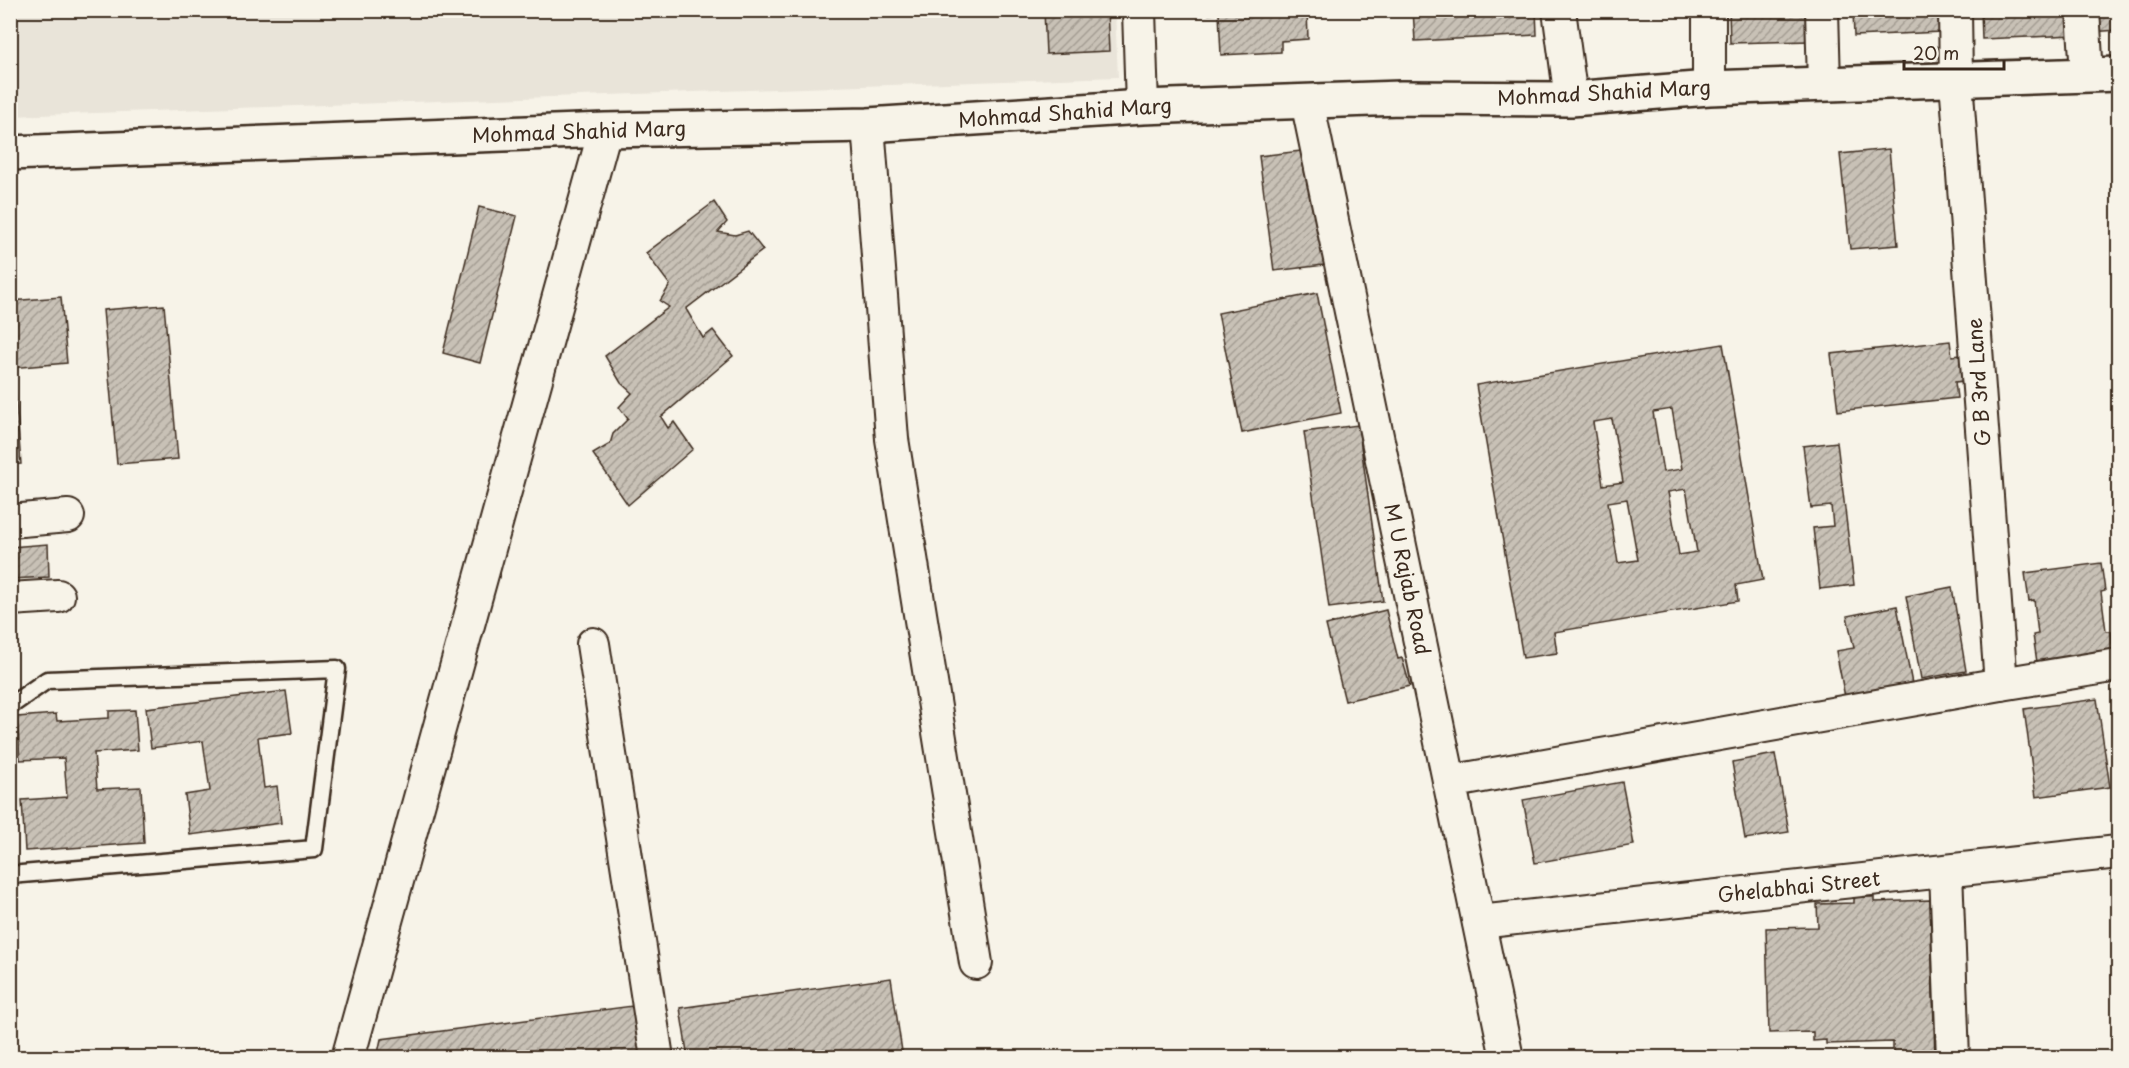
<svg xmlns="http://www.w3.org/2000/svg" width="2129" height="1068" font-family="'Playpen Sans',sans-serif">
	<defs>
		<pattern id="building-hatch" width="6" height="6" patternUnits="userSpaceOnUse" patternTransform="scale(1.5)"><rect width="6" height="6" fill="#c8c1b6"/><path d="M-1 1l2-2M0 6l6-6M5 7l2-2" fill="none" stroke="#a49d93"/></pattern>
	</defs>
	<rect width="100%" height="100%" fill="#f7f3e8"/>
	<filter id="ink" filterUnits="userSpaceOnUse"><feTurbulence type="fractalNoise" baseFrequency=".0167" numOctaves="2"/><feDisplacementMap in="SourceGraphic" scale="12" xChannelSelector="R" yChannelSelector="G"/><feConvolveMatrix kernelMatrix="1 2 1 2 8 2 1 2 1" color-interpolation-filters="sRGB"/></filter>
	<g filter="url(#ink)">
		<polygon fill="#e9e4d9" points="10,11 1115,11 1118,77 11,116"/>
		<g fill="url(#building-hatch)" stroke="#3b2a1e" stroke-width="1.5" fill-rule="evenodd">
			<polygon points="1044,10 1107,10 1109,51 1046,54"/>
			<polygon points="1209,10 1307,10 1308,39 1281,41 1281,52 1221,55 1219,13 1209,14"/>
			<polygon points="1413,10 1536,10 1537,35 1415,41"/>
			<polygon points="1729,10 1810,10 1811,41 1730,43"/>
			<polygon points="1853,10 1940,10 1941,32 1854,36"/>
			<polygon points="1981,10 2073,10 2074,35 1982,39"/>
			<polygon points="2090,10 2118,10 2118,30 2091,32"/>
			<polygon points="1889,149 1898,245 1850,249 1840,154"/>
			<polygon points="1309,150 1324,265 1274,271 1259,156"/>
			<polygon points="714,202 727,222 718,232 735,235 748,231 763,250 686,309 703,338 713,330 733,356 661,417 668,428 674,422 693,449 628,505 593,454 610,444 613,434 628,419 619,407 632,393 621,383 605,356 669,307 660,301 670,285 646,253"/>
			<polygon points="479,207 517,216 480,363 443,353"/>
			<polygon points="1317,293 1341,413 1242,433 1218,313"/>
			<polygon points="61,297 67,363 10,368 10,301"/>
			<polygon points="164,305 178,459 117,464 103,310"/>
			<polygon points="1950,341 1952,356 1961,355 1964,381 1955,382 1957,398 1838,411 1831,354"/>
			<path d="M1723 344 1763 580 1736 585 1738 601 1554 632 1557 653 1523 658 1476 385ZM1672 409 1682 469 1663 472 1653 412ZM1612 419 1623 482 1603 485 1593 422ZM1686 489 1697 552 1679 555 1668 492ZM1627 499 1638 560 1618 563 1608 502Z"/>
			<polygon points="14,374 21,464 10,465 10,375"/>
			<polygon points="1358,425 1383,601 1329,608 1304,432"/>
			<polygon points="1837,442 1854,585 1820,589 1813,528 1833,526 1831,506 1811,508 1803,446"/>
			<polygon points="48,544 49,577 10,579 10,547"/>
			<polygon points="2101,563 2105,591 2101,592 2106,631 2111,631 2114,659 2038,669 2033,635 2038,634 2034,600 2029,601 2025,573"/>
			<polygon points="1952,587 1966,671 1921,679 1906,596"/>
			<polygon points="1897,606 1913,689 1846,702 1836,651 1854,648 1847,616"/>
			<polygon points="1386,610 1398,659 1402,658 1410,686 1345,701 1326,625"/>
			<polygon points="286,691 292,733 258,737 264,788 277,786 281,823 190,835 185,795 210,791 203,741 151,748 146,708"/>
			<polygon points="2097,699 2110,787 2036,797 2024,709"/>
			<polygon points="135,710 138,750 94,753 97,789 141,787 144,843 25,851 22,800 67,797 64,758 20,760 17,717 56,714 57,721 109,718 109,711"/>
			<polygon points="1775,754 1789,832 1745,839 1732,762"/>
			<polygon points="1622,782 1634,845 1535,863 1523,800"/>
			<polygon points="1854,897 1874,897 1874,902 1930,900 1935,1058 1770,1058 1893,1054 1893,1042 1826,1044 1826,1040 1813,1041 1813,1032 1769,1033 1766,928 1818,927 1817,904 1854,903"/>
			<polygon points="891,978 903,1058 688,1058 680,1008"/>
			<polygon points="640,1005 647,1058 377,1058 381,1039"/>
		</g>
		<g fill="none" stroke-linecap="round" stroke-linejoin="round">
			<g stroke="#3b2a1e" stroke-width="21">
				<polyline id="lane" points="10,706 47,680 337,669 314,849 10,875"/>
			</g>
			<g stroke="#3b2a1e" stroke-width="36">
				<g id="street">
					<polyline points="1139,10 1142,107"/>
					<polyline points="1559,10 1571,99"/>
					<polyline points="1709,10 1709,88"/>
					<polyline points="1822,10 1824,84"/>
					<polyline points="1955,10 1956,80 2001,684"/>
					<polyline points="2083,10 2087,75"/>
					<polyline points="1307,101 1507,1058"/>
					<polyline points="868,125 892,439 976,963"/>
					<polyline points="10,521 68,516"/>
					<polyline points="10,599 58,596"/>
					<polyline points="593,644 657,1058"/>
					<polyline points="1449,782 2001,684 2118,665"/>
					<polyline points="1946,871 1953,1058"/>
					<polyline points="1479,922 2118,852"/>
					<polyline points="348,1058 605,130"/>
				</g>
			</g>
			<g stroke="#3b2a1e" stroke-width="38">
				<polyline id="secondary" points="10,153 605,130 868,125 1142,107 1401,98 1571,99 1709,88 2118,74"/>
			</g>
			<use href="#lane" stroke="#f7f3e8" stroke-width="16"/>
			<use href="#street" stroke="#f7f3e8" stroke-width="32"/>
			<use href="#secondary" stroke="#f7f3e8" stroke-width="33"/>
		</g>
	</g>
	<g text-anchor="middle" stroke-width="6" stroke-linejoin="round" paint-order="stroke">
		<g font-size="20" fill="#3b2a1e" stroke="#f7f3e8">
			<text transform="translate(1604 93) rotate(-3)" y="7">Mohmad Shahid Marg</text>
			<text transform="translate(1065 113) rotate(-4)" y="7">Mohmad Shahid Marg</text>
			<text transform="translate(579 132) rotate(-2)" y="7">Mohmad Shahid Marg</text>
			<text transform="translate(1979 382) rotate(-94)" y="7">G B 3rd Lane</text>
			<text transform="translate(1407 579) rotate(78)" y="7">M U Rajab Road</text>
			<text transform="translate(1799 887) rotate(-6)" y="7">Ghelabhai Street</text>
		</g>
	</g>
	<rect width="2129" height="1068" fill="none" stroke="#f7f3e8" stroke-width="36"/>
	<rect x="18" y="18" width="2093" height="1032" fill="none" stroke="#3b2a1e" stroke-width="2" filter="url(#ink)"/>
	<path d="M1904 60v9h100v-9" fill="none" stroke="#3b2a1e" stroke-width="3"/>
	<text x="1913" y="60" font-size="18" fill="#3b2a1e" stroke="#f7f3e8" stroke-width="4.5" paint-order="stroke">20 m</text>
</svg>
